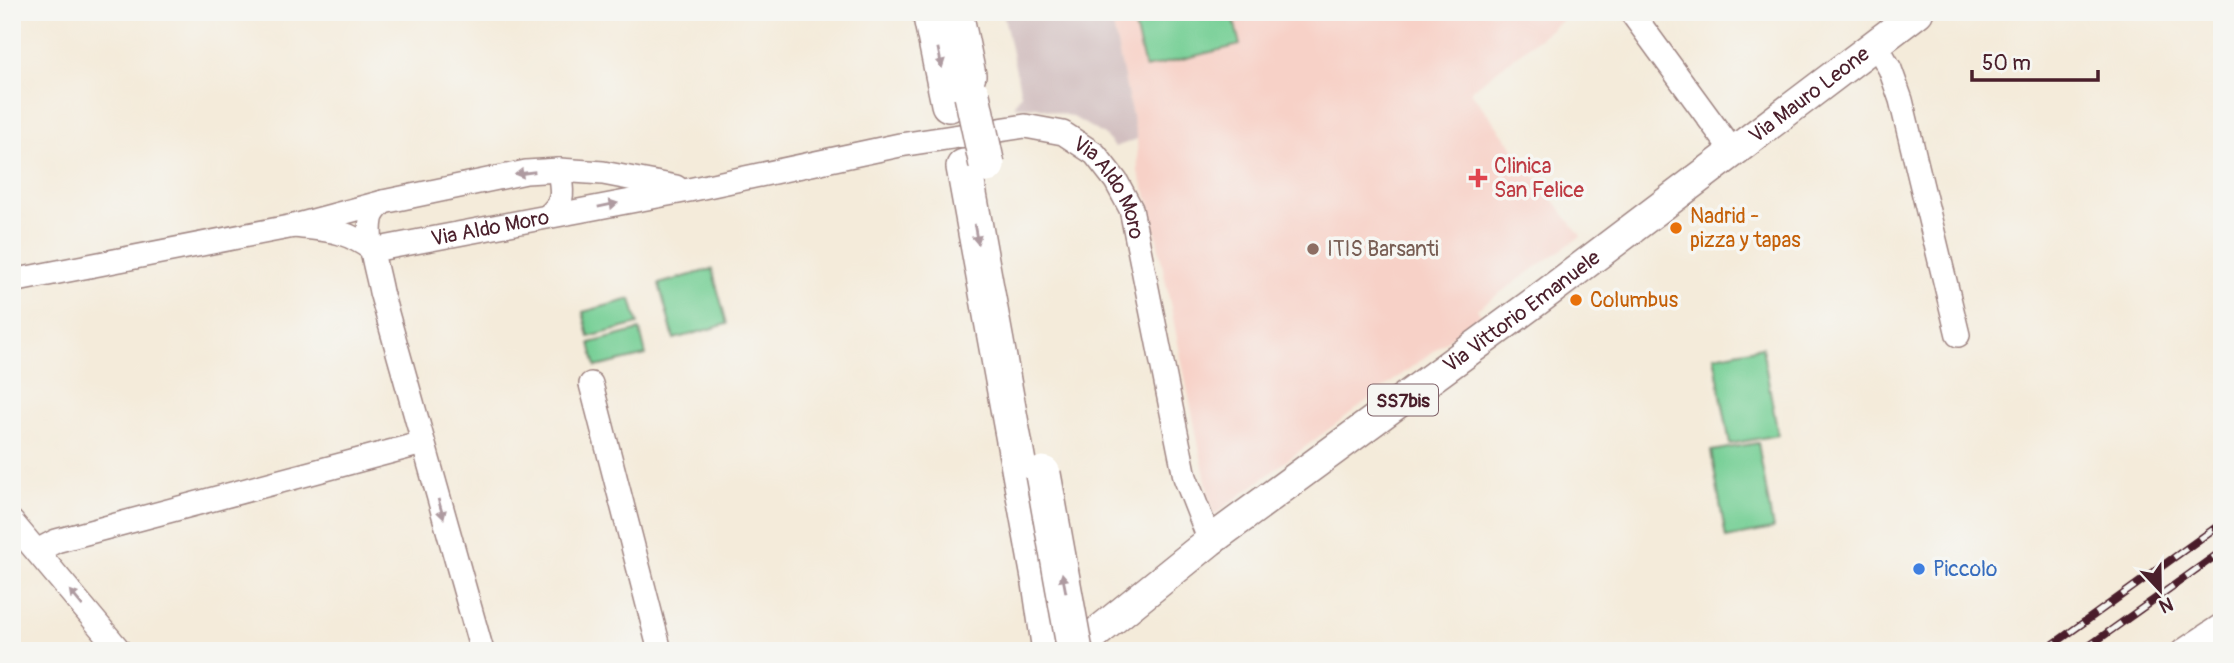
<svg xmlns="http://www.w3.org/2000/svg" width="2234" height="663" font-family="Pangolin,sans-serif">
	<rect width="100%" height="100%" fill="#f6f6f2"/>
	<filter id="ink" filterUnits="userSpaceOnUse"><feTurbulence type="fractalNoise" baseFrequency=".0143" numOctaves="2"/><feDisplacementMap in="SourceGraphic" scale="14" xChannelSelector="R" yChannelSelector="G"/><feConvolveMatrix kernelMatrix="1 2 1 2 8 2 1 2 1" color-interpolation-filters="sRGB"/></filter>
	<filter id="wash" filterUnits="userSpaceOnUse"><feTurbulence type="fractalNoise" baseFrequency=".00686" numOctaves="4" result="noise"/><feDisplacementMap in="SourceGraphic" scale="28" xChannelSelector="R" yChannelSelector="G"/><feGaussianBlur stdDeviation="1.57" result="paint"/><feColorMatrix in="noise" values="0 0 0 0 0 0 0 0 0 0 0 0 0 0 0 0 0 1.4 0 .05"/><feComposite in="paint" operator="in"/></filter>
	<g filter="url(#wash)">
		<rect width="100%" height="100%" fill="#f4ebda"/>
		<polygon fill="#f7d1c7" points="1110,12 1573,12 1470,91 1581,236 1477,309 1481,315 1213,516 1150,204 1138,172 1137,139"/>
		<polygon fill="#d2bfc0" points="1003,12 1110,12 1137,139 1115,147 1104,135 1073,117 1037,107 1014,106 1021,94"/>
		<g fill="#76cf95" stroke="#607760" stroke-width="2">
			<polygon points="1174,12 1232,12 1240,45 1145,68 1134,22"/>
			<polygon points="712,269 727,324 674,339 659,284"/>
			<polygon points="631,299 638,324 589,337 583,312"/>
			<polygon points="640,330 646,355 596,367 590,343"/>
			<polygon points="1762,347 1778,435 1730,444 1714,356"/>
			<polygon points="1758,443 1773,529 1726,538 1711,451"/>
		</g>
	</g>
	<g filter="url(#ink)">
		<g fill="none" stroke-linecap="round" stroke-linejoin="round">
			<g stroke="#9f8582" stroke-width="26">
				<g id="minor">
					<polyline points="1631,12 1734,153"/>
					<polyline points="1876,44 1890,69 1901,100 1958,335"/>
					<path d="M383 202C378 207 372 212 371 220 367 242 377 270 381 292L482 651"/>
					<path d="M548 216C566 200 562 192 559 170"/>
					<path id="s1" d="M294 226C328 230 344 229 373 250L689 190 900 145 1025 126 1063 133 1095 154 1116 181 1131 209 1185 477 1210 541"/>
					<polyline points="12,281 294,226 383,202 526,172 559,170 603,173 676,187"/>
					<polyline points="591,384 660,651"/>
					<polyline points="12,522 120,651"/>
					<polyline points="37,551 56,541 423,443"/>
					<polyline points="2183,651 2222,625"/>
					<polyline points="2220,651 2222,650"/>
				</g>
			</g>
			<g stroke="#9f8582" stroke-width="33">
				<g id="major">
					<path id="s2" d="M1074 651 1210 541 1539 299 1918 12"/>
				</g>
			</g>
			<g stroke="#9f8582" stroke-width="38">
				<g id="highway">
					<polyline points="930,12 949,104"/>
					<polyline points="955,12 968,75"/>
					<polyline points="964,167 1040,583 1050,651"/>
				</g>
			</g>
			<use href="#minor" stroke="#fff" stroke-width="23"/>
			<use href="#major" stroke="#fff" stroke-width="30"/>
			<use href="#highway" stroke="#fff" stroke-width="35"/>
			<g stroke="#4a1f2b" stroke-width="8">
				<g id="rail">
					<polyline points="2044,651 2222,523"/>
					<polyline points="2082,651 2222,551"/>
				</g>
			</g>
			<use href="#rail" stroke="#f6f6f2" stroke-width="5" stroke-dasharray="16" stroke-linecap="butt"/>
			<g stroke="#9f8582" stroke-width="38" stroke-linecap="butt">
				<g id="highway-bridge">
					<polyline points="972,95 987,165"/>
					<polyline points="1043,474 1075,651"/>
				</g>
			</g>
			<use href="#highway-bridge" stroke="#fff" stroke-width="35"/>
		</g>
		<defs><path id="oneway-solid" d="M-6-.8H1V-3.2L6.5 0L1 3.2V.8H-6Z" transform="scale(1.75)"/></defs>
		<g fill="#ae9aa0">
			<use href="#oneway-solid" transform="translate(940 58) rotate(78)"/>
			<use href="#oneway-solid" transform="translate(525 173) rotate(172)"/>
			<use href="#oneway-solid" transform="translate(608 205) rotate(-11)"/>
			<use href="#oneway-solid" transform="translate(976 234) rotate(80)"/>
			<use href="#oneway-solid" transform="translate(441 509) rotate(74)"/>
			<use href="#oneway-solid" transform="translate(1064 583) rotate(-101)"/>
			<use href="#oneway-solid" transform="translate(76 598) rotate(-130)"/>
		</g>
	</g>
	<path fill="#e0444e" stroke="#f6f6f2" stroke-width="2.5" d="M1474.5 167.5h7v7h7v7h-7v7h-7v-7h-7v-7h7z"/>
	<g fill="#e8710a" stroke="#f6f6f2" stroke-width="2.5">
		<circle cx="1676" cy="228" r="7"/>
		<circle cx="1576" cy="300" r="7"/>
	</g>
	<circle fill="#8d6e63" stroke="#f6f6f2" stroke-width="2.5" cx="1313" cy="249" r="7"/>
	<circle fill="#3f7fe0" stroke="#f6f6f2" stroke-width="2.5" cx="1919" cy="569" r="7"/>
	<g text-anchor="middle" stroke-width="7" stroke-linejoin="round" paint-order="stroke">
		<rect fill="#f6f6f2" stroke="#7e6067" stroke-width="2" x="1368" y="384.5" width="70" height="31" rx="5"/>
		<g font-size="19" font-weight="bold" fill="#4a1f2b">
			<text x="1403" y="407">SS7bis</text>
		</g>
		<g font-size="21" fill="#4a1f2b" stroke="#f6f6f2">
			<text dy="7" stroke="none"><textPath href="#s2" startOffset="922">Via Mauro Leone</textPath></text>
			<text dy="7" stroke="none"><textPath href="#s1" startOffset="861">Via Aldo Moro</textPath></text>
			<text dy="7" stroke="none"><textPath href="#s1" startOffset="203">Via Aldo Moro</textPath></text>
			<text dy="7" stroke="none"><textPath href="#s2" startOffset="562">Via Vittorio Emanuele</textPath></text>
		</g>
		<g font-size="21" fill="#be3a42" stroke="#f6f6f2" text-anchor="start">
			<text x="1494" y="173">Clinica<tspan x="1494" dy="24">San Felice</tspan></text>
		</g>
		<g font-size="21" fill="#c56008" stroke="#f6f6f2" text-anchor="start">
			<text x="1690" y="223">Nadrid -<tspan x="1690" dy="24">pizza y tapas</tspan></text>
			<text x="1590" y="307">Columbus</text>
		</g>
		<g font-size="21" fill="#785e54" stroke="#f6f6f2" text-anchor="start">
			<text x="1327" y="256">ITIS Barsanti</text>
		</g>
		<g font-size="21" fill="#366cbe" stroke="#f6f6f2" text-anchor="start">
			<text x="1933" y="576">Piccolo</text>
		</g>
	</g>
	<rect width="2234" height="663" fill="none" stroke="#f6f6f2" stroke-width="42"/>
	<g transform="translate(2160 590) rotate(158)" stroke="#f6f6f2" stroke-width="5" paint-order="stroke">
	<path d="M0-5L12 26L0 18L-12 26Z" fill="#4a1f2b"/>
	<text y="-10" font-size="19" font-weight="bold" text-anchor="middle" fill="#4a1f2b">N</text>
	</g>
	<path d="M1972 70v10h126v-10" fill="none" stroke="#4a1f2b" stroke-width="3.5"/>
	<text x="1982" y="70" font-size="21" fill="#4a1f2b" stroke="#f6f6f2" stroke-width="5" paint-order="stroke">50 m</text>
</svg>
